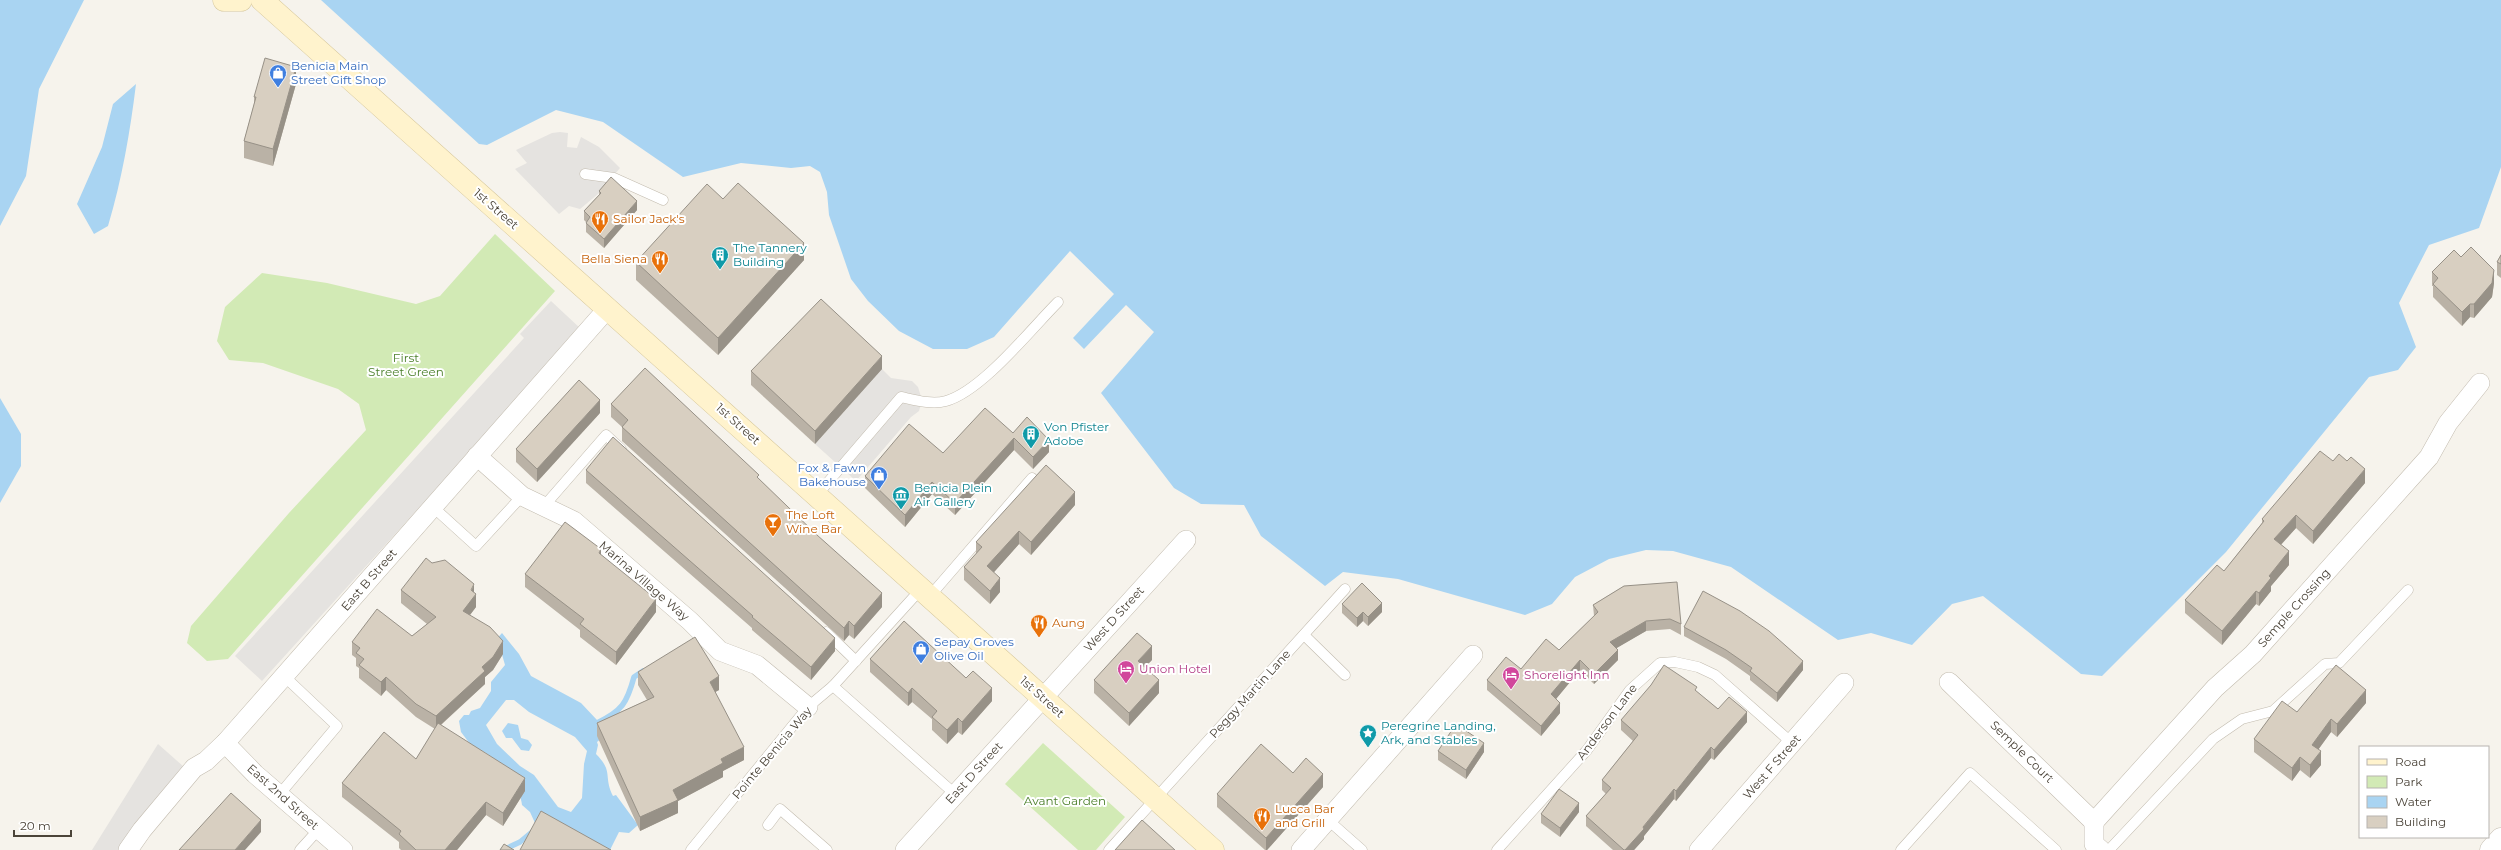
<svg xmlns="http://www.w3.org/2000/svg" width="2501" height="850" font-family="Montserrat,sans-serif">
	<rect width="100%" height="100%" fill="#f6f3ec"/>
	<g fill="#d2eab5">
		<polygon points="495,234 555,291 228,659 207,661 187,643 191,626 289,513 366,430 359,404 338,389 263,363 229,360 217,341 225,307 262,273 327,283 416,304 440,296"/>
		<polygon points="1043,743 1125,817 1096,850 1078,850 1005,784"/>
	</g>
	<g fill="#e5e3e0">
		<polygon points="560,132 568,133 567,147 577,148 581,137 599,147 620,168 598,194 580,209 569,206 559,214 515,169 527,163 516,150 552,133"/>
		<polygon points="551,301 581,329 262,681 235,656 524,338 520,334"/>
		<polygon points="882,369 891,378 912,381 918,387 922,400 919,411 911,417 856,481 815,444"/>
		<polygon points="158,744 184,767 120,850 92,850"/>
	</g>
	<g fill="#a9d4f2" fill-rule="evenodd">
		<polygon points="0,0 84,0 39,89 26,176 0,226"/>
		<polygon points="321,0 2501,0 2501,167 2479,228 2429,245 2399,303 2416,347 2398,370 2369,377 2226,552 2102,676 2081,674 1983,596 1952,604 1912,645 1871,633 1838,640 1731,567 1673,551 1646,550 1609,559 1575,577 1552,604 1525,615 1398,579 1343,572 1325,586 1261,536 1244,505 1201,504 1174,488 1101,393 1154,332 1126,305 1084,349 1073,338 1114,294 1070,251 994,337 967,349 933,349 899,331 868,301 851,279 829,215 827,192 820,172 810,166 791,168 741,163 683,177 603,122 556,110 487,145 479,144"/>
		<path d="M136 84C130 133 122 179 108 226L94 234 77 204 102 147 113 104Z"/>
		<polygon points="0,398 21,434 21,466 0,503"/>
		<path d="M502 633 519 654 531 676 581 703 597 720 602 738 597 742 598 745 596 754C614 772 603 776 613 796L616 795 638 825 629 833 619 832 610 850 535 823 530 812 522 805C521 787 492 749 473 748L461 732 459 721 464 715H469L471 711 480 708 491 691V682L505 665 501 651 494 642ZM506 700H514L529 712 575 737 587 751 584 764 582 798 571 812 558 807 534 775 520 766 497 744 486 725Z"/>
		<polygon points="508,723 518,725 521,738 528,740 532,745 529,751 521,750 512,738 506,738 502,731"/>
	</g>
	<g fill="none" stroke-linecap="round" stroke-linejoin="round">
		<g stroke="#a9d4f2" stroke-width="5.5">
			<path d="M597 723C622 711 627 703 634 677L643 671"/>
			<polyline points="503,850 520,842 532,832"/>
		</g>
		<g stroke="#c2bbae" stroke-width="11">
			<g id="service">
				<polyline points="585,174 614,178 663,200"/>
				<path d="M817 495 901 397C915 400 932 405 946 401 982 391 1031 329 1058 302"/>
				<polyline points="545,505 606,435 621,449"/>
				<polyline points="433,507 476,546 522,496"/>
				<polyline points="930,596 1032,478"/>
				<polyline points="826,632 856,661"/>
				<polyline points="1304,635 1345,675"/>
				<polyline points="833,686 955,794"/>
				<polyline points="279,795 337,726 284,676"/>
				<polyline points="1328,820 1362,850"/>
				<polyline points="768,825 780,809 827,850"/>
				<polyline points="300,850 319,829"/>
				<polyline points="691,850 808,707 833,686 921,589"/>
				<polyline points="1109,850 1345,589"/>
				<polyline points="1497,850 1587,750 1630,690 1660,663 1675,662 1698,667 1715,675 1792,743"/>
				<polyline points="1901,850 1970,773 2056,850"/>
				<polyline points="2109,850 2213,739 2242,719 2273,711 2325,664 2339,663 2408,590"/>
			</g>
		</g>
		<g stroke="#c2bbae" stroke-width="20">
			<g id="minor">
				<polyline points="477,456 522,496 574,521 690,621 720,651 757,665 808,707"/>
				<polyline points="1949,682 2094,822"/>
				<polyline points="225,743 255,774 343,850"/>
				<polyline points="2094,822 2215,688 2253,654 2429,457 2448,423 2480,383"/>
				<polyline points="2094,822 2094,844 2101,850"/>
				<polyline points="128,850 142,830 194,768 206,761 225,743 608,308"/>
				<polyline points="905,850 1186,540"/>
				<polyline points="1301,850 1473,655"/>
				<polyline points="1699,850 1844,683"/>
			</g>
		</g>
		<g stroke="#c2bbae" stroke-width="23">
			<polyline id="tertiary" points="2491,850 2501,839"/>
		</g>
		<g stroke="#d6c79b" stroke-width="23">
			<g id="secondary">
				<polyline points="224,0 241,0"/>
				<polyline points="262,0 1213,850"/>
			</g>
		</g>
		<use href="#service" stroke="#fff" stroke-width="10"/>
		<use href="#minor" stroke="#fff" stroke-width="19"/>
		<use href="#tertiary" stroke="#fff" stroke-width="22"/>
		<use href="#secondary" stroke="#fff3cd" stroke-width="22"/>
	</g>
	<g fill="#bab2a6">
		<polygon points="296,84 273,166 244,158 244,141 254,104 254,97"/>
		<polygon points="599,191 637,210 604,248 586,232 586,222 584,220 584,211 599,195"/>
		<polygon points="723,199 804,260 718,355 636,280 636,262"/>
		<polygon points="2501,254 2501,278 2497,275 2497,262"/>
		<polygon points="2461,257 2494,283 2492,297 2474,318 2470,317 2462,326 2433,297 2433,286 2432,286 2432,272"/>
		<polygon points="882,369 815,444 751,385 751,371"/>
		<polygon points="611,404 759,479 882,607 854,639 849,635 844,641 622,441 622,427 611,417"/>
		<polygon points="600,413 537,482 516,462 516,449"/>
		<polygon points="1013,433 1049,452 1033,469 1014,450 955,515 932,494 905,527 865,488 865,476 943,453"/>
		<polygon points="2333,461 2347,461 2365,483 2313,544 2296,528 2281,545 2289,565 2271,586 2271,591 2259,606 2256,604 2222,645 2185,613 2185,600 2224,571 2262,523 2262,519"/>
		<polygon points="586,470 835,651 811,680 752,630 752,628 586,483"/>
		<polygon points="1075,505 1031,555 1019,544 994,572 1000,592 990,604 964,580 964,567 976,554 976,542"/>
		<polygon points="601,555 656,612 616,665 580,637 580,630 525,587 525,574"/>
		<polygon points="1624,586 1681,624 1681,635 1670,629 1646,631 1616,648 1618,660 1594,684 1580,670 1556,699 1560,713 1541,736 1487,690 1487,680 1521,669 1559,650 1594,616 1593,605"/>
		<polygon points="401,590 474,592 476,607 470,615 503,654 493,670 485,677 485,684 441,725 525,791 503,826 486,815 457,850 401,850 399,848 399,842 342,797 342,783 416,759 435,729 416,717 386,690 381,696 359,678 359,668 356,666 356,658 352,655 352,642 412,636 427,624 401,603"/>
		<polygon points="1342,604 1382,612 1368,626 1363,621 1357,627 1342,613"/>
		<polygon points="1684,627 1803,670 1777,702 1750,680 1750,676 1726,659 1684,636"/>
		<polygon points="870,659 992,701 962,735 958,732 947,744 932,730 932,719 912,702 908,706 870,672"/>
		<polygon points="1152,660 1145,667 1159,693 1129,726 1094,693 1094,680"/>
		<polygon points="638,672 719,690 715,692 744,760 723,771 723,777 678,801 678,813 640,831 597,736 597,723 647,700 638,685"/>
		<polygon points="1697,692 1718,709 1747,722 1714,760 1711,758 1676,801 1674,799 1644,836 1644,839 1634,850 1613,850 1586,826 1586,816 1606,794 1602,790 1602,780 1633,741 1621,730 1621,720"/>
		<polygon points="2366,703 2337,737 2331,732 2318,750 2321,765 2310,778 2300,770 2292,781 2254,752 2254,739 2297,712"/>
		<polygon points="1438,751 1484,752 1466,779 1438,760"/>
		<polygon points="1293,773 1323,787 1267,850 1265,850 1217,807 1217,794"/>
		<polygon points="1579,812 1560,837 1541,823 1541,814"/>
	</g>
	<g fill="#979187">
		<polygon points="296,67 296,84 273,166 273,149"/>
		<polygon points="637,201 637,210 604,248 604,239"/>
		<polygon points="804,243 804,260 718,355 718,338"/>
		<polygon points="2494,270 2494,283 2492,297 2474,318 2474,304"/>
		<polygon points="2470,304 2470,317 2462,326 2462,312"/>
		<polygon points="882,356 882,369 815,444 815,431"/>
		<polygon points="600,400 600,413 537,482 537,469"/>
		<polygon points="1014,438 1014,450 955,515 955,503"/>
		<polygon points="1049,440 1049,452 1033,469 1033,457"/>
		<polygon points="2365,469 2365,483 2313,544 2313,531"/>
		<polygon points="932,482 932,494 905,527 905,515"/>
		<polygon points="1075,492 1075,505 1031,555 1031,542"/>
		<polygon points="2296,515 2296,528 2274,552 2274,539"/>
		<polygon points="1019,531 1019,544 987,580 987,566"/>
		<polygon points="601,549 601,562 599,553"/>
		<polygon points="2289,551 2289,565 2271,586 2271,591 2259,606 2259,593 2269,576"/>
		<polygon points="1000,578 1000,592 990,604 990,591"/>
		<polygon points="474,584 474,597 476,594 476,607 463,624 463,611"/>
		<polygon points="2256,591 2256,604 2222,645 2222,631"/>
		<polygon points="882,593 882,607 854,639 854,626"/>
		<polygon points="656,599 656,612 616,665 616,652"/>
		<polygon points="1382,603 1382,612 1368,626 1368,617"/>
		<polygon points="1363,612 1363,621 1357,627 1357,618"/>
		<polygon points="849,621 849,635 844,641 844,628"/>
		<polygon points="1646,621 1646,631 1610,652 1610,642"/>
		<polygon points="835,638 835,651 811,680 811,667"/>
		<polygon points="503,641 503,654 493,670 485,677 485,684 436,729 436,716 482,667"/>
		<polygon points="1152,646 1152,660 1138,674 1138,661"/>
		<polygon points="1618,650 1618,660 1594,684 1594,674"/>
		<polygon points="1580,660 1580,670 1551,705 1551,694"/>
		<polygon points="1803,661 1803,670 1777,702 1777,693"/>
		<polygon points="719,676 719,690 710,695 710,682"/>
		<polygon points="386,677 386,690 381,696 381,682"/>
		<polygon points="1159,680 1159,693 1129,726 1129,713"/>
		<polygon points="912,688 912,702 908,706 908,693"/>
		<polygon points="992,688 992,701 962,735 962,722"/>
		<polygon points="2366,690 2366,703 2337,737 2337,724"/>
		<polygon points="1560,703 1560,713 1541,736 1541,726"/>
		<polygon points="1747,712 1747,722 1714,760 1714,750"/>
		<polygon points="958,718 958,732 947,744 947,730"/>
		<polygon points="2331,719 2331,732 2312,758 2312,745"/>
		<polygon points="1484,743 1484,752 1466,779 1466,770"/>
		<polygon points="744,747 744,760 723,771 723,777 678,801 678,813 640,831 640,817 673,790 721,759"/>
		<polygon points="1711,747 1711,758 1676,801 1676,791"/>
		<polygon points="2321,751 2321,765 2310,778 2310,765"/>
		<polygon points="2300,757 2300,770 2292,781 2292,768"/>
		<polygon points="1323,774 1323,787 1267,850 1266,850 1266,838"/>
		<polygon points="525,778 525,791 503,826 503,813"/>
		<polygon points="1674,789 1674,799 1644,836 1644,839 1634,850 1625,850"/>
		<polygon points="486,802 486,815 457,850 445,850"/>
		<polygon points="1579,803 1579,812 1560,837 1560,828"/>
		<polygon points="261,820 261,832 245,850 235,850"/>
	</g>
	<g fill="#d8cfc1" stroke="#979187">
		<polygon points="265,58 296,67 273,149 244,141 256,97 254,97"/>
		<polygon points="611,177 637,201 604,239 586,223 590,217 584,211 601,193 599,191"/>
		<polygon points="738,183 804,243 718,338 636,262 707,184 723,199"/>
		<polygon points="2471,247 2494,270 2492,283 2474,304 2470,304 2462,312 2433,284 2438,278 2432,272 2454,250 2461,257"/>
		<polygon points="2501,255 2501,264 2497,262"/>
		<polygon points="821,299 882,356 815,431 751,371"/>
		<polygon points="645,368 759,475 757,477 817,535 882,593 854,626 849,621 844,628 622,427 628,420 611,404"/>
		<polygon points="579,380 600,400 537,469 516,449"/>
		<polygon points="985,408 1013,433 1027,417 1049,440 1033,457 1014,438 955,503 932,482 905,515 865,476 909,424 943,453"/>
		<polygon points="613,437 835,638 811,667 752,617 753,616 586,470"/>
		<polygon points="2320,451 2333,461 2339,454 2347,461 2351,457 2365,469 2313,531 2296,515 2274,539 2289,551 2269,576 2271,578 2259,593 2256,591 2222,631 2185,600 2217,565 2224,571 2264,521 2262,519"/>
		<polygon points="1046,465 1075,492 1031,542 1019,531 987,566 1000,578 990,591 964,567 982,547 976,542"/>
		<polygon points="565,522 601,549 599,553 656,599 616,652 580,624 584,619 525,574"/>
		<polygon points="426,558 432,563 445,560 474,584 471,590 476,594 463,611 490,627 503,641 493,657 482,667 485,671 436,716 416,704 386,677 381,682 359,665 364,659 356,653 360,648 352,642 377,609 412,636 436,617 401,590"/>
		<polygon points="1677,582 1681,624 1670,619 1646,621 1610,642 1618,650 1594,674 1580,660 1551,694 1560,703 1541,726 1487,680 1506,657 1521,669 1546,639 1559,650 1598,612 1593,605 1624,586"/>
		<polygon points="1362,583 1382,603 1368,617 1363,612 1357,618 1342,604"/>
		<polygon points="1703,591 1740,611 1769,631 1803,661 1777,693 1750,671 1752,668 1726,650 1684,627"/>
		<polygon points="904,621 966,678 973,671 992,688 962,722 958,718 947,730 932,717 937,711 912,688 908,693 870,659"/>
		<polygon points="1137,633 1152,646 1138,661 1159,680 1129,713 1094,680"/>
		<polygon points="695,637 719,676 710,682 744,747 721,759 723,763 673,790 678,800 640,817 597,723 654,697 638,672"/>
		<polygon points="1664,665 1697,687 1695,690 1718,709 1729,697 1747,712 1714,750 1711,747 1676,791 1674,789 1643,827 1644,829 1625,850 1624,850 1586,816 1611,788 1602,780 1638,735 1621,720 1651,685"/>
		<polygon points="2336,665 2366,690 2337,724 2331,719 2312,745 2321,751 2310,765 2300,757 2292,768 2254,739 2282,701 2297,712"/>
		<polygon points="438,723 525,778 503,813 486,802 445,850 416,850 399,834 401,831 342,783 384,732 416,759"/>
		<polygon points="1456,724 1484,743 1466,770 1438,751"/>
		<polygon points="1261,744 1293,773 1306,758 1323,774 1266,838 1217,794"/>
		<polygon points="1559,789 1579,803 1560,828 1541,814"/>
		<polygon points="231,793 261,820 235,850 179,850"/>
		<polygon points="541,811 611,850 520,850"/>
		<polygon points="1142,820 1175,850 1115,850"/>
		<polygon points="504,844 514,850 500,850"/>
	</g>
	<defs>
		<g id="shop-pin" transform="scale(0.9)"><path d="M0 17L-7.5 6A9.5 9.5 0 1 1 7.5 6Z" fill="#3f7fe0" stroke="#fff"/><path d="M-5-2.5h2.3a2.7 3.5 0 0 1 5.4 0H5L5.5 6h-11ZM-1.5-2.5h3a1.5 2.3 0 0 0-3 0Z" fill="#fff"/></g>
		<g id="restaurant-pin" transform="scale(0.9)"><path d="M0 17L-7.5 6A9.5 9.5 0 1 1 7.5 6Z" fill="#e8710a" stroke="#fff"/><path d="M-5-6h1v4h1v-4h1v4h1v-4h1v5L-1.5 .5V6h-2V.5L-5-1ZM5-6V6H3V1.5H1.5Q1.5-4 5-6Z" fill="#fff"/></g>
		<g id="building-pin" transform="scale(0.9)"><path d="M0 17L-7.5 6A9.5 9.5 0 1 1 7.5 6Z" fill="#0f9aa8" stroke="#fff"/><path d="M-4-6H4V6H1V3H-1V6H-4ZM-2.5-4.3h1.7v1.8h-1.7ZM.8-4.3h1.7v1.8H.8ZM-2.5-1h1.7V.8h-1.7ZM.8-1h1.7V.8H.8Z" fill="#fff"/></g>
		<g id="museum-pin" transform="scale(0.9)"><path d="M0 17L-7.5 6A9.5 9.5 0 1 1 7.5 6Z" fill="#0f9aa8" stroke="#fff"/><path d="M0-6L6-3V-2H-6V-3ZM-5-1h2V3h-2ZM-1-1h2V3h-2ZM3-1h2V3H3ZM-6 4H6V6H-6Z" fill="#fff"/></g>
		<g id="bar-pin" transform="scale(0.9)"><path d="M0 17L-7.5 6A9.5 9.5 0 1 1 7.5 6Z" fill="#e8710a" stroke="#fff"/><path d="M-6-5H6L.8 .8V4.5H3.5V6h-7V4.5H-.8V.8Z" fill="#fff"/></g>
		<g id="hotel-pin" transform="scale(0.9)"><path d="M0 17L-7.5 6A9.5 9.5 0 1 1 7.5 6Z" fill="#d1479c" stroke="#fff"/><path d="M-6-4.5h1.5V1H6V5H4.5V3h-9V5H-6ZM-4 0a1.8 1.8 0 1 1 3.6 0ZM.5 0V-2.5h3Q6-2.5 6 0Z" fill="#fff"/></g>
		<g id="sight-pin" transform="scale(0.9)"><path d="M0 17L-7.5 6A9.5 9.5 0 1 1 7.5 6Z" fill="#0f9aa8" stroke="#fff"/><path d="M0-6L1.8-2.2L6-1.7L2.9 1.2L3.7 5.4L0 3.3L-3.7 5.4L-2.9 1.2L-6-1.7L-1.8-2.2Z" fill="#fff"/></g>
	</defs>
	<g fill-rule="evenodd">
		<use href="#shop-pin" x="278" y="73"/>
		<use href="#restaurant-pin" x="600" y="219"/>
		<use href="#building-pin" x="720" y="255"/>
		<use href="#restaurant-pin" x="660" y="259"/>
		<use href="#building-pin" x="1031" y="434"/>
		<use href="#shop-pin" x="879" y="475"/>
		<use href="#museum-pin" x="901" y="495"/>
		<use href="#bar-pin" x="773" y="522"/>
		<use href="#restaurant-pin" x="1039" y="623"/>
		<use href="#shop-pin" x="921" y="649"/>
		<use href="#hotel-pin" x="1126" y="669"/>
		<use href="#hotel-pin" x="1511" y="675"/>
		<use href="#sight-pin" x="1368" y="733"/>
		<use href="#restaurant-pin" x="1262" y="816"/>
	</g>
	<g text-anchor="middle" stroke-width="4" stroke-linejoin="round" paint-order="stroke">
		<g font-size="12" fill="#366cbe" stroke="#fff" text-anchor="start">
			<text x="291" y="70">Benicia Main<tspan x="291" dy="14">Street Gift Shop</tspan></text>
			<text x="866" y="472" text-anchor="end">Fox &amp; Fawn<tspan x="866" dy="14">Bakehouse</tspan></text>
			<text x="934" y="646">Sepay Groves<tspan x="934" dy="14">Olive Oil</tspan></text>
		</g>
		<g font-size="12" fill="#4b4439" stroke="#fff">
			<text transform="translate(496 209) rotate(41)" y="4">1st Street</text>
			<text transform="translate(738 424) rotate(42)" y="4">1st Street</text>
			<text transform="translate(369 580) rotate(-49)" y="4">East B Street</text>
			<text transform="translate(644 581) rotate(41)" y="4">Marina Village Way</text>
			<text transform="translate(2294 608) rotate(-48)" y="4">Semple Crossing</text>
			<text transform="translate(1114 619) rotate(-48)" y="4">West D Street</text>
			<text transform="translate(1250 694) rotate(-48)" y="4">Peggy Martin Lane</text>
			<text transform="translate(1042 697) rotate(42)" y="4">1st Street</text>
			<text transform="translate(1607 722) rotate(-53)" y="4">Anderson Lane</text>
			<text transform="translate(2022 752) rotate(44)" y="4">Semple Court</text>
			<text transform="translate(772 753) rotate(-50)" y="4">Pointe Benicia Way</text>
			<text transform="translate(1772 767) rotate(-49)" y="4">West F Street</text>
			<text transform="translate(974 773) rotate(-48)" y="4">East D Street</text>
			<text transform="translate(283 797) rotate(42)" y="4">East 2nd Street</text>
		</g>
		<g font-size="12" fill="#c56008" stroke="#fff" text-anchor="start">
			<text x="613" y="223">Sailor Jack's</text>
			<text x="647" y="263" text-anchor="end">Bella Siena</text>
			<text x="786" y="519">The Loft<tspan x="786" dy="14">Wine Bar</tspan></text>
			<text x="1052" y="627">Aung</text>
			<text x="1275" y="813">Lucca Bar<tspan x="1275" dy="14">and Grill</tspan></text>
		</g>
		<g font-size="12" fill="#0d838f" stroke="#fff" text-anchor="start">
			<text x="733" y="252">The Tannery<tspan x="733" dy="14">Building</tspan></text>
			<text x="1044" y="431">Von Pfister<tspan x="1044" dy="14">Adobe</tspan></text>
			<text x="914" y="492">Benicia Plein<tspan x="914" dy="14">Air Gallery</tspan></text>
			<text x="1381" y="730">Peregrine Landing,<tspan x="1381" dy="14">Ark, and Stables</tspan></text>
		</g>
		<g font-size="12" fill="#4a7f2a" stroke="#fff">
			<text x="406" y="362">First<tspan x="406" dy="14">Street Green</tspan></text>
			<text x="1065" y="805">Avant Garden</text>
		</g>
		<g font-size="12" fill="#b23c85" stroke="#fff" text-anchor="start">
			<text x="1139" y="673">Union Hotel</text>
			<text x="1524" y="679">Shorelight Inn</text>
		</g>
	</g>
	<rect x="2359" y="746" width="130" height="92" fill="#ffffff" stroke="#b7b4b0"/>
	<rect x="2367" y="759" width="20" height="6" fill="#fff3cd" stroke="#b7b4b0"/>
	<text x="2395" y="766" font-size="12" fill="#4b4439">Road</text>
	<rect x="2367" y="776" width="20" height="12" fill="#d2eab5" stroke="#b7b4b0"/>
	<text x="2395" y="786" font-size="12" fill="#4b4439">Park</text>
	<rect x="2367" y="796" width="20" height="12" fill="#a9d4f2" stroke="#b7b4b0"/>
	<text x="2395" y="806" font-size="12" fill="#4b4439">Water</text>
	<rect x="2367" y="816" width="20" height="12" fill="#d8cfc1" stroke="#b7b4b0"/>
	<text x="2395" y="826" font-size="12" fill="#4b4439">Building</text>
	<path d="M14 830v6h57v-6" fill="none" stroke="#4b4439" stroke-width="2"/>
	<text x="20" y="830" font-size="12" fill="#4b4439" stroke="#ffffff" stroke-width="3" paint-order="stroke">20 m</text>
</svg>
